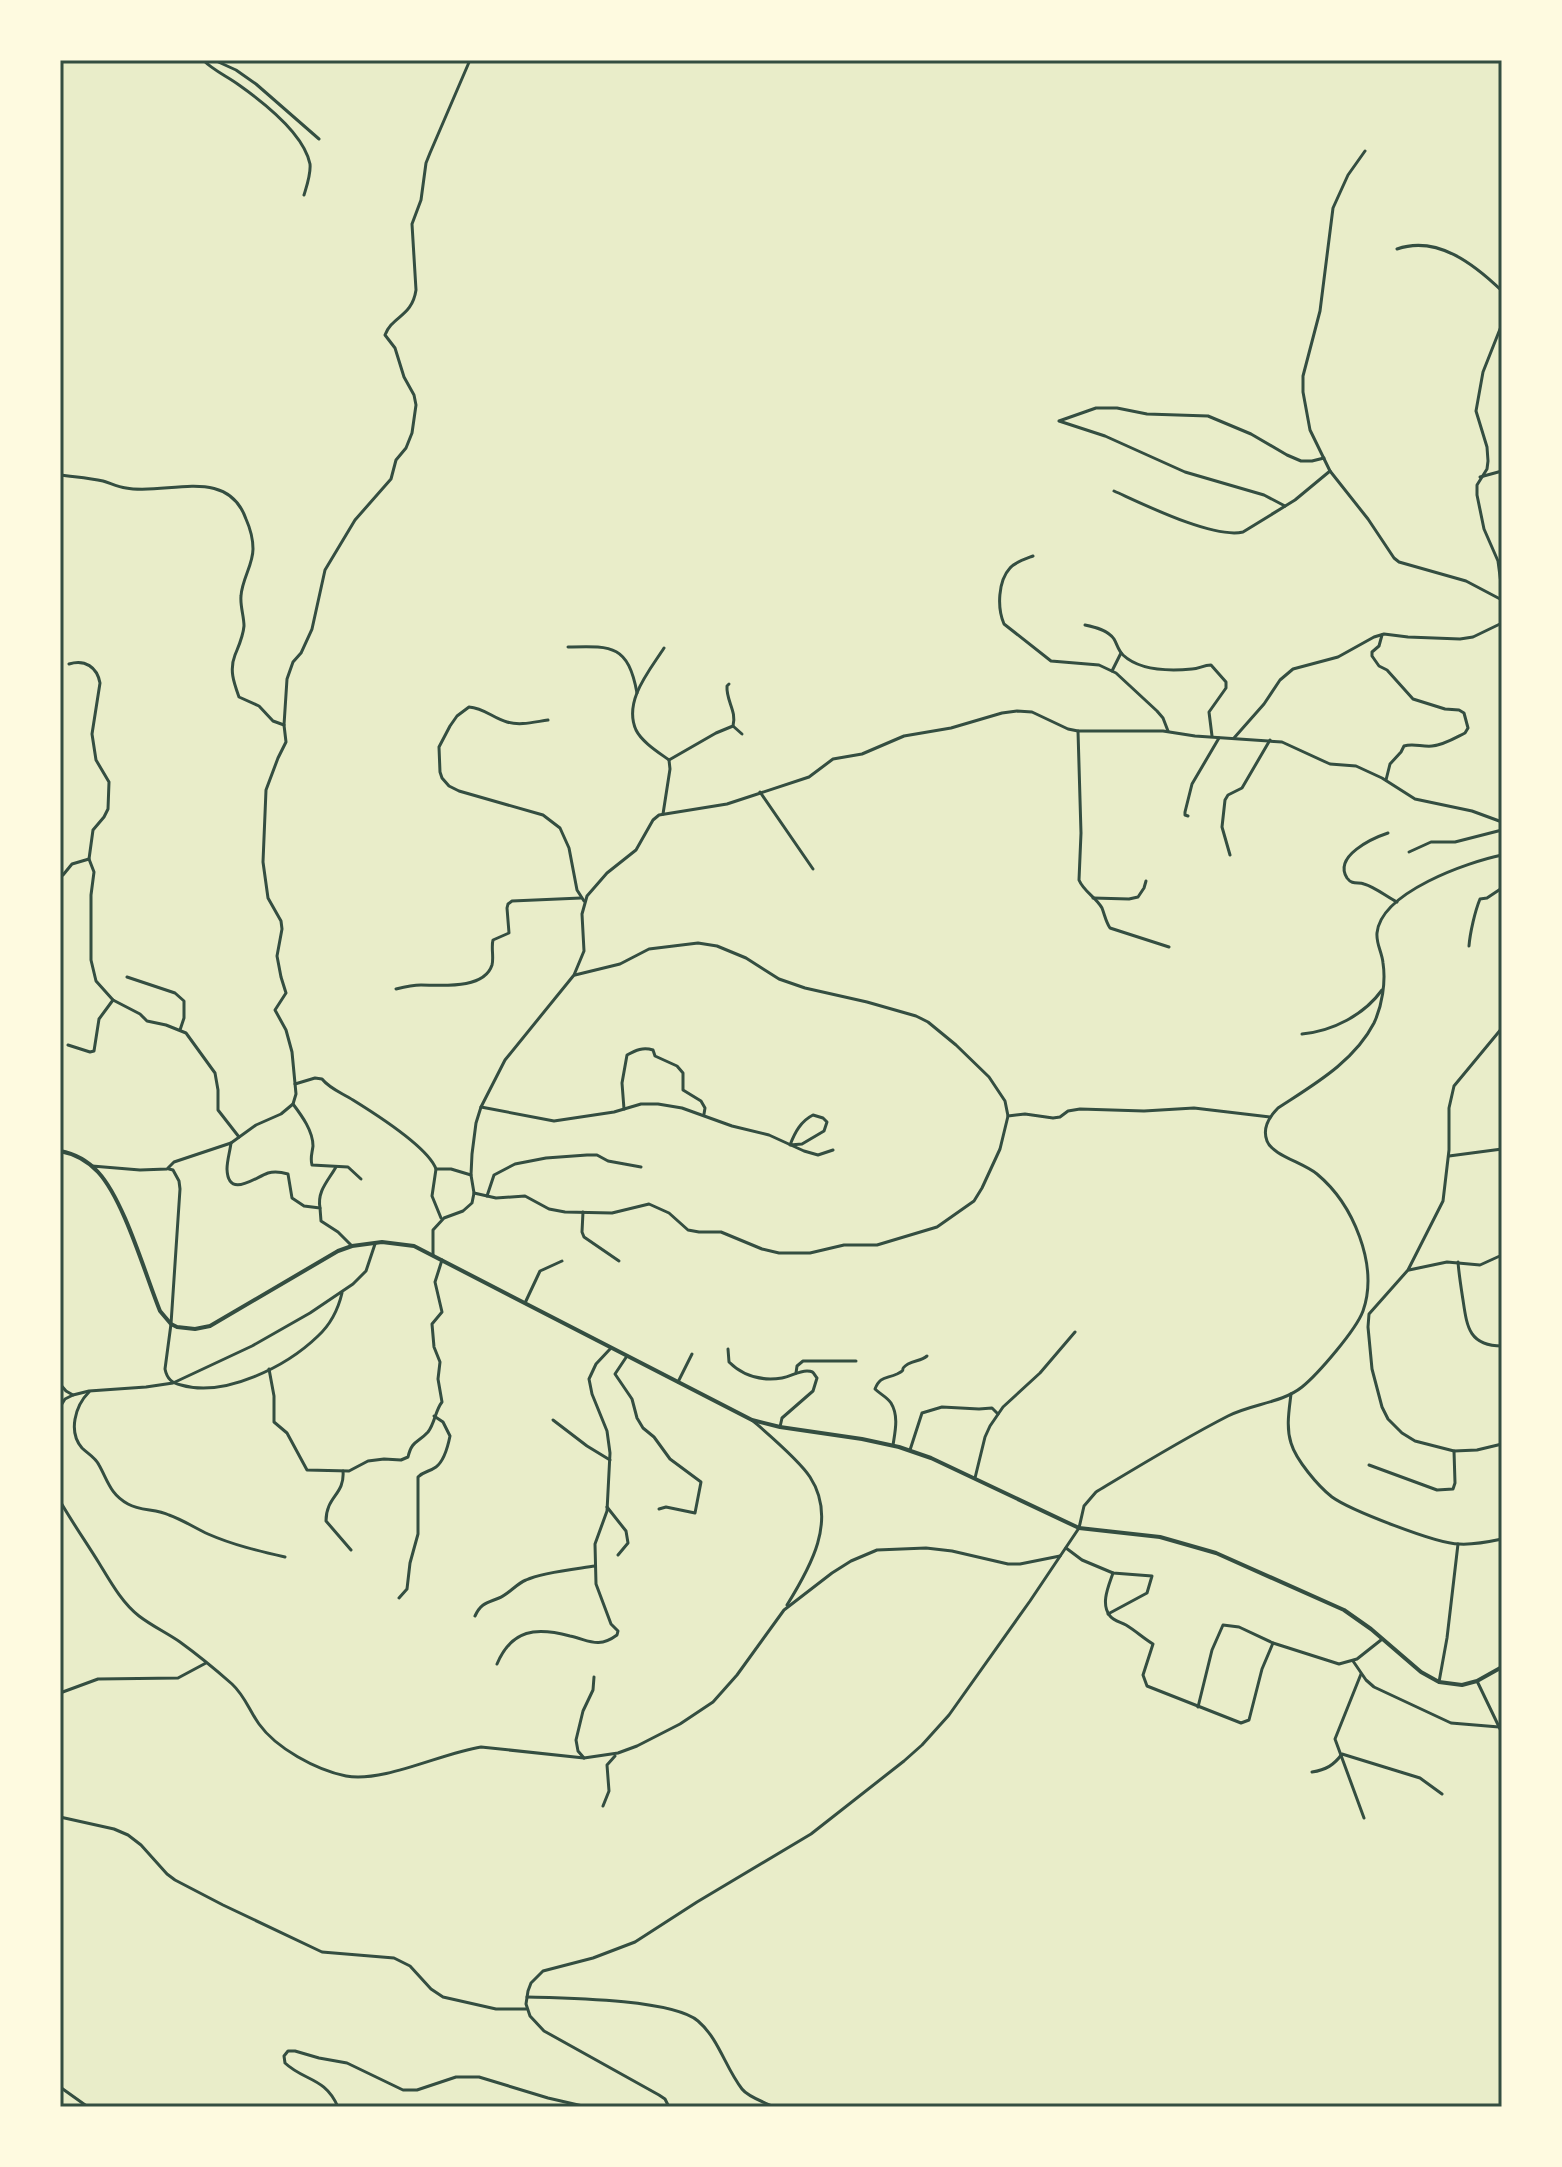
<svg xmlns="http://www.w3.org/2000/svg" width="1562" height="2167" font-family="'Source Serif 4',serif">
	<rect width="100%" height="100%" fill="#e9edc9"/>
	<g fill="none" stroke-linecap="round" stroke-linejoin="round">
		<g stroke="#344e41" stroke-width="3">
			<path d="M203 60C214 71 227 76 239 85 263 102 304 134 310 164 311 174 307 185 304 195"/>
			<polyline points="214,60 236,70 256,84 319,139"/>
			<polyline points="1365,151 1348,175 1333,208 1320,311 1303,376 1303,392 1310,430 1330,471 1368,519 1394,558 1399,562 1466,581 1502,600"/>
			<path d="M1397 249C1437 235 1474 264 1502 291"/>
			<polyline points="1502,324 1483,372 1476,411 1487,447 1488,461 1487,469 1477,485 1477,495 1484,529 1498,561 1502,591"/>
			<path d="M60 475C74 477 89 478 103 481 110 483 118 487 126 488 166 496 227 465 246 519 250 528 253 538 253 549 253 565 242 579 241 596 240 606 244 616 244 626 243 637 239 645 235 655 229 670 234 683 239 697L259 706 273 721 284 725"/>
			<polyline points="1480,477 1502,471"/>
			<path d="M1114 491C1143 504 1213 539 1243 532L1295 500 1330 471"/>
			<polyline points="1285,506 1264,495 1185,472 1105,436 1059,421 1096,408 1117,408 1147,414 1208,416 1251,434 1287,455 1301,461 1312,461 1324,458"/>
			<path d="M1033 556C1025 559 1015 562 1010 568 998 581 997 608 1004 624L1051 661 1099 665 1116 673 1157 711 1163 718 1168 731"/>
			<path d="M1085 625C1095 627 1108 630 1114 639 1117 644 1118 650 1123 655 1140 671 1171 671 1192 669 1199 669 1203 665 1211 665L1226 682V688L1209 712 1212 736"/>
			<path d="M1382 635 1379 646 1372 652V656L1379 666 1387 670 1413 699 1445 709 1459 710 1464 713 1468 728 1465 733C1455 738 1444 745 1432 746 1422 747 1413 743 1404 746L1401 752 1390 764 1386 780"/>
			<path d="M568 647C611 646 628 644 637 693"/>
			<path d="M69 664C85 659 97 667 100 683L92 734 96 760 109 782 108 809 104 817 93 830 89 859 94 872 91 895V960L96 981 113 1000 140 1014 147 1021 166 1025 186 1033 215 1073 218 1090V1110L239 1137"/>
			<polyline points="1112,671 1121,653"/>
			<path d="M548 720C534 722 520 726 507 722 493 718 484 708 469 707L457 716 450 726 439 747 440 772 442 778 449 786 459 791 543 815 560 828 569 848 577 890 584 901"/>
			<polyline points="733,726 742,734"/>
			<path d="M1078 731 1081 833 1079 880C1084 892 1096 897 1102 908 1105 916 1106 922 1110 928L1169 947"/>
			<polyline points="1234,738 1264,704 1280,680 1293,669 1338,657 1374,637 1384,634 1408,637 1460,639 1473,637 1502,623"/>
			<path d="M669 760 716 733 733 726C737 711 726 701 727 686L729 684"/>
			<polyline points="760,792 813,869"/>
			<path d="M663 814 670 769 669 760C658 752 642 742 636 730 623 701 650 670 664 648"/>
			<polyline points="1188,816 1185,815 1185,812 1192,784 1219,738"/>
			<path d="M1388 833C1373 838 1333 856 1347 878 1352 885 1358 882 1364 884 1375 887 1387 897 1397 902"/>
			<polyline points="1409,852 1431,842 1455,842 1502,830"/>
			<polyline points="1230,855 1222,827 1225,800 1228,795 1242,788 1270,740"/>
			<polyline points="60,876 63,875 72,864 89,859"/>
			<polyline points="1093,898 1129,899 1138,897 1144,888 1146,881"/>
			<path d="M1469 946C1470 933 1475 911 1480 899L1487 898 1502 888"/>
			<polyline points="575,975 620,964 649,949 698,943 717,946 746,958 779,979 805,988 867,1002 916,1016 928,1022 956,1045 989,1077 1005,1101 1008,1116"/>
			<polyline points="127,977 175,993 184,1001 184,1018 180,1030"/>
			<path d="M396 989C404 987 413 985 421 985 440 985 484 990 492 965 494 958 491 947 493 940L509 933 507 908 508 904 512 901 581 898"/>
			<polyline points="1502,1028 1454,1086 1449,1108 1449,1150 1443,1201 1408,1270 1369,1314 1368,1327 1372,1369 1382,1407 1388,1419 1402,1433 1415,1441 1454,1451 1477,1450 1502,1444"/>
			<path d="M1302 1034C1333 1031 1364 1015 1382 990"/>
			<polyline points="68,1045 90,1052 94,1051 99,1019 113,1000"/>
			<path d="M295 1084 315 1078 322 1079C330 1089 342 1093 353 1100 374 1113 428 1147 436 1169H451L471 1175"/>
			<path d="M293 1104C302 1116 313 1131 313 1146 312 1154 310 1158 312 1165L348 1167 361 1179"/>
			<polyline points="481,1107 554,1121 614,1112 641,1104 658,1104 682,1108 732,1126 769,1135 804,1151 818,1155 833,1150"/>
			<path d="M624 1109 622 1083 627 1055C636 1050 643 1047 653 1050L655 1056 677 1066 683 1073V1090L701 1101 705 1108 704 1114"/>
			<path d="M813 1115 823 1118 827 1122 824 1131 802 1144 790 1145C795 1132 801 1121 813 1115Z"/>
			<path d="M231 1143C230 1151 227 1161 227 1169 228 1199 254 1178 268 1173 275 1171 281 1172 288 1174L292 1198 304 1206 320 1208 321 1221 338 1232 352 1246"/>
			<polyline points="1449,1156 1502,1149"/>
			<path d="M92 1166 140 1170 167 1169 174 1162 231 1143 256 1125 281 1114 293 1104 296 1094 292 1052 286 1030 275 1010 286 993 281 977 277 956 282 929 281 921 268 898 263 862 266 790 278 758 286 742 284 725 287 679 293 662 301 653 312 629 325 570 355 520 391 479 396 460 406 448 412 433 416 405 414 395 404 377 395 348 385 335C392 316 412 317 416 290L412 224 421 200 426 163 430 153 470 60"/>
			<path d="M169 1169 173 1170 179 1181 180 1189 171 1324 165 1369C167 1379 172 1383 181 1385 225 1398 287 1366 318 1336 331 1324 338 1310 342 1293"/>
			<polyline points="436,1169 432,1196 441,1218"/>
			<polyline points="474,1193 496,1198 525,1196 549,1209 565,1212 612,1213 649,1204 669,1213 688,1230 699,1232 721,1232 762,1249 779,1253 810,1253 844,1245 877,1245 937,1227 974,1201 982,1188 1000,1149 1008,1116 1025,1114 1053,1118 1060,1117 1068,1111 1080,1109 1144,1111 1194,1108 1270,1117"/>
			<polyline points="487,1196 494,1175 515,1164 546,1158 587,1155 597,1155 608,1161 641,1167"/>
			<path d="M320 1208C317 1191 328 1181 336 1167"/>
			<polyline points="583,1212 582,1232 584,1237 619,1261"/>
			<polyline points="433,1255 433,1230 444,1218 463,1211 472,1203 474,1193 471,1175 472,1154 476,1123 481,1107 505,1060 574,975 584,951 582,914 587,896 607,873 636,850 653,820 659,815 727,804 809,777 833,759 862,754 904,736 951,728 1002,713 1017,711 1032,712 1068,729 1078,731 1163,731 1195,736 1282,742 1330,764 1356,766 1382,778 1415,799 1472,811 1502,822"/>
			<path d="M1458 1262C1459 1275 1461 1287 1463 1300 1467 1327 1469 1346 1502 1346"/>
			<polyline points="1409,1270 1447,1262 1480,1265 1502,1255"/>
			<polyline points="525,1303 540,1271 562,1261"/>
			<path d="M728 1349 729 1362C743 1376 762 1381 782 1378 790 1377 798 1371 807 1371 814 1371 813 1373 817 1378L813 1391 782 1418 780 1427"/>
			<polyline points="627,1356 615,1374 632,1399 637,1418 643,1428 654,1437 670,1459 701,1482 695,1513 666,1507 659,1509"/>
			<path d="M269 1369 274 1396V1422L287 1433 307 1470 349 1471 368 1461 384 1459 401 1460 408 1457C412 1440 418 1443 428 1432 435 1423 435 1411 442 1402L438 1379 440 1362 434 1347 432 1324 442 1312 435 1282 442 1260"/>
			<polyline points="796,1373 797,1366 803,1361 856,1361"/>
			<polyline points="678,1382 692,1354"/>
			<polyline points="60,1384 66,1391 73,1395"/>
			<path d="M89 1392C75 1406 68 1432 82 1448 88 1454 95 1457 99 1465 108 1481 110 1494 128 1504 140 1511 156 1509 169 1515 183 1520 195 1528 208 1534 233 1545 259 1551 285 1557"/>
			<path d="M1291 1394C1289 1411 1286 1427 1291 1443 1296 1460 1318 1486 1332 1497 1350 1510 1437 1544 1459 1544 1473 1545 1488 1542 1502 1539"/>
			<polyline points="60,1407 65,1399 73,1395 89,1391 146,1387 173,1383 252,1346 310,1313 353,1284 366,1271 375,1244"/>
			<polyline points="553,1420 587,1446 610,1460"/>
			<path d="M752 1420C768 1434 799 1460 810 1477 838 1520 810 1568 787 1605"/>
			<path d="M893 1445C895 1432 899 1416 891 1403 887 1397 880 1394 875 1389 880 1376 886 1379 897 1374 909 1368 897 1371 908 1364 915 1360 921 1361 927 1356"/>
			<polyline points="910,1450 922,1413 942,1407 979,1409 992,1408 998,1414"/>
			<polyline points="1369,1465 1437,1490 1453,1489 1455,1483 1454,1451"/>
			<path d="M343 1471C345 1495 326 1496 326 1521L351 1550"/>
			<polyline points="975,1478 985,1437 990,1426 1003,1407 1040,1373 1075,1332"/>
			<path d="M60 1501C72 1522 86 1542 99 1563 110 1581 122 1603 139 1616 152 1626 167 1633 180 1642 198 1655 215 1669 232 1684 245 1696 249 1710 259 1724 276 1748 316 1770 346 1776 383 1783 442 1753 481 1747L584 1758 618 1753 637 1746 680 1724 713 1702 737 1675 784 1610 832 1573 851 1561 877 1550 926 1548 952 1551 1008 1564H1020L1060 1556"/>
			<polyline points="607,1507 626,1531 628,1543 618,1555"/>
			<polyline points="1066,1548 1082,1560 1113,1573 1152,1576 1147,1593 1108,1614"/>
			<path d="M1113 1573C1109 1585 1100 1604 1110 1616 1114 1621 1121 1622 1126 1625 1136 1631 1143 1638 1153 1644L1143 1675 1147 1686 1241 1723 1249 1720 1262 1669 1273 1643 1339 1664 1357 1659 1381 1640"/>
			<path d="M399 1598 407 1589 410 1563 418 1534V1477C424 1471 429 1472 436 1467 444 1461 448 1446 450 1436L443 1422 434 1416"/>
			<path d="M475 1616C481 1603 487 1603 499 1598 509 1594 516 1584 526 1580 543 1572 576 1569 595 1566"/>
			<polyline points="1353,1661 1366,1680 1374,1687 1451,1723 1499,1727"/>
			<path d="M497 1664C512 1629 536 1627 570 1636 589 1640 598 1649 617 1635L618 1631 611 1624 596 1584 595 1544 607 1511 610 1453 607 1431 592 1394 589 1379 596 1364 611 1348"/>
			<polyline points="1361,1674 1335,1739 1364,1818"/>
			<polyline points="1477,1681 1502,1733"/>
			<polyline points="1439,1682 1447,1638 1458,1544"/>
			<polyline points="60,1693 98,1679 178,1678 206,1663"/>
			<polyline points="1198,1707 1212,1650 1223,1625 1239,1627 1273,1643"/>
			<polyline points="584,1758 578,1751 576,1740 583,1711 593,1690 594,1677"/>
			<path d="M1312 1772C1326 1770 1334 1765 1342 1754L1420 1778 1442 1794"/>
			<polyline points="603,1806 609,1791 607,1765 615,1756"/>
			<polyline points="60,1817 114,1829 128,1835 141,1845 167,1874 175,1880 223,1905 322,1952 394,1958 410,1966 431,1989 443,1997 496,2009 526,2009"/>
			<path d="M527 1997C564 1998 672 1999 698 2021 719 2039 725 2067 742 2089 748 2097 764 2102 774 2107"/>
			<polyline points="60,2087 88,2107"/>
		</g>
		<g stroke="#344e41" stroke-width="3">
			<path d="M338 2107C325 2077 304 2081 285 2063L284 2056 288 2051H295L319 2058 347 2063 403 2090H417L456 2077H479L548 2098 587 2107"/>
			<path d="M669 2107 665 2099 659 2095 544 2031 530 2016 526 2004 528 1991 531 1983 543 1971 593 1958 635 1942 697 1902 811 1834 904 1761 922 1745 949 1715 1030 1601 1079 1528 1084 1506 1096 1492C1139 1466 1183 1439 1228 1416 1251 1404 1282 1403 1302 1387 1318 1374 1356 1330 1363 1311 1379 1265 1353 1204 1317 1174 1304 1163 1272 1155 1267 1141 1262 1128 1270 1116 1278 1108 1313 1085 1354 1062 1374 1023 1382 1006 1386 982 1383 963 1382 952 1376 944 1377 933 1381 892 1468 862 1502 855"/>
		</g>
		<path stroke="#344e41" stroke-width="4" d="M60 1151C76 1154 87 1160 98 1172 124 1200 145 1274 160 1311L171 1324 177 1327 195 1329 210 1326 338 1251 352 1246 382 1242 414 1246 752 1420 780 1427 862 1439 899 1447 931 1458 1079 1528 1160 1537 1216 1553 1344 1610 1371 1629 1421 1672 1439 1682 1462 1685 1477 1681 1502 1667"/>
	</g>
	<rect width="1562" height="2167" fill="none" stroke="#fefae0" stroke-width="124"/>
	<rect x="62" y="62" width="1438" height="2043" fill="none" stroke="#344e41" stroke-width="3"/>
</svg>
